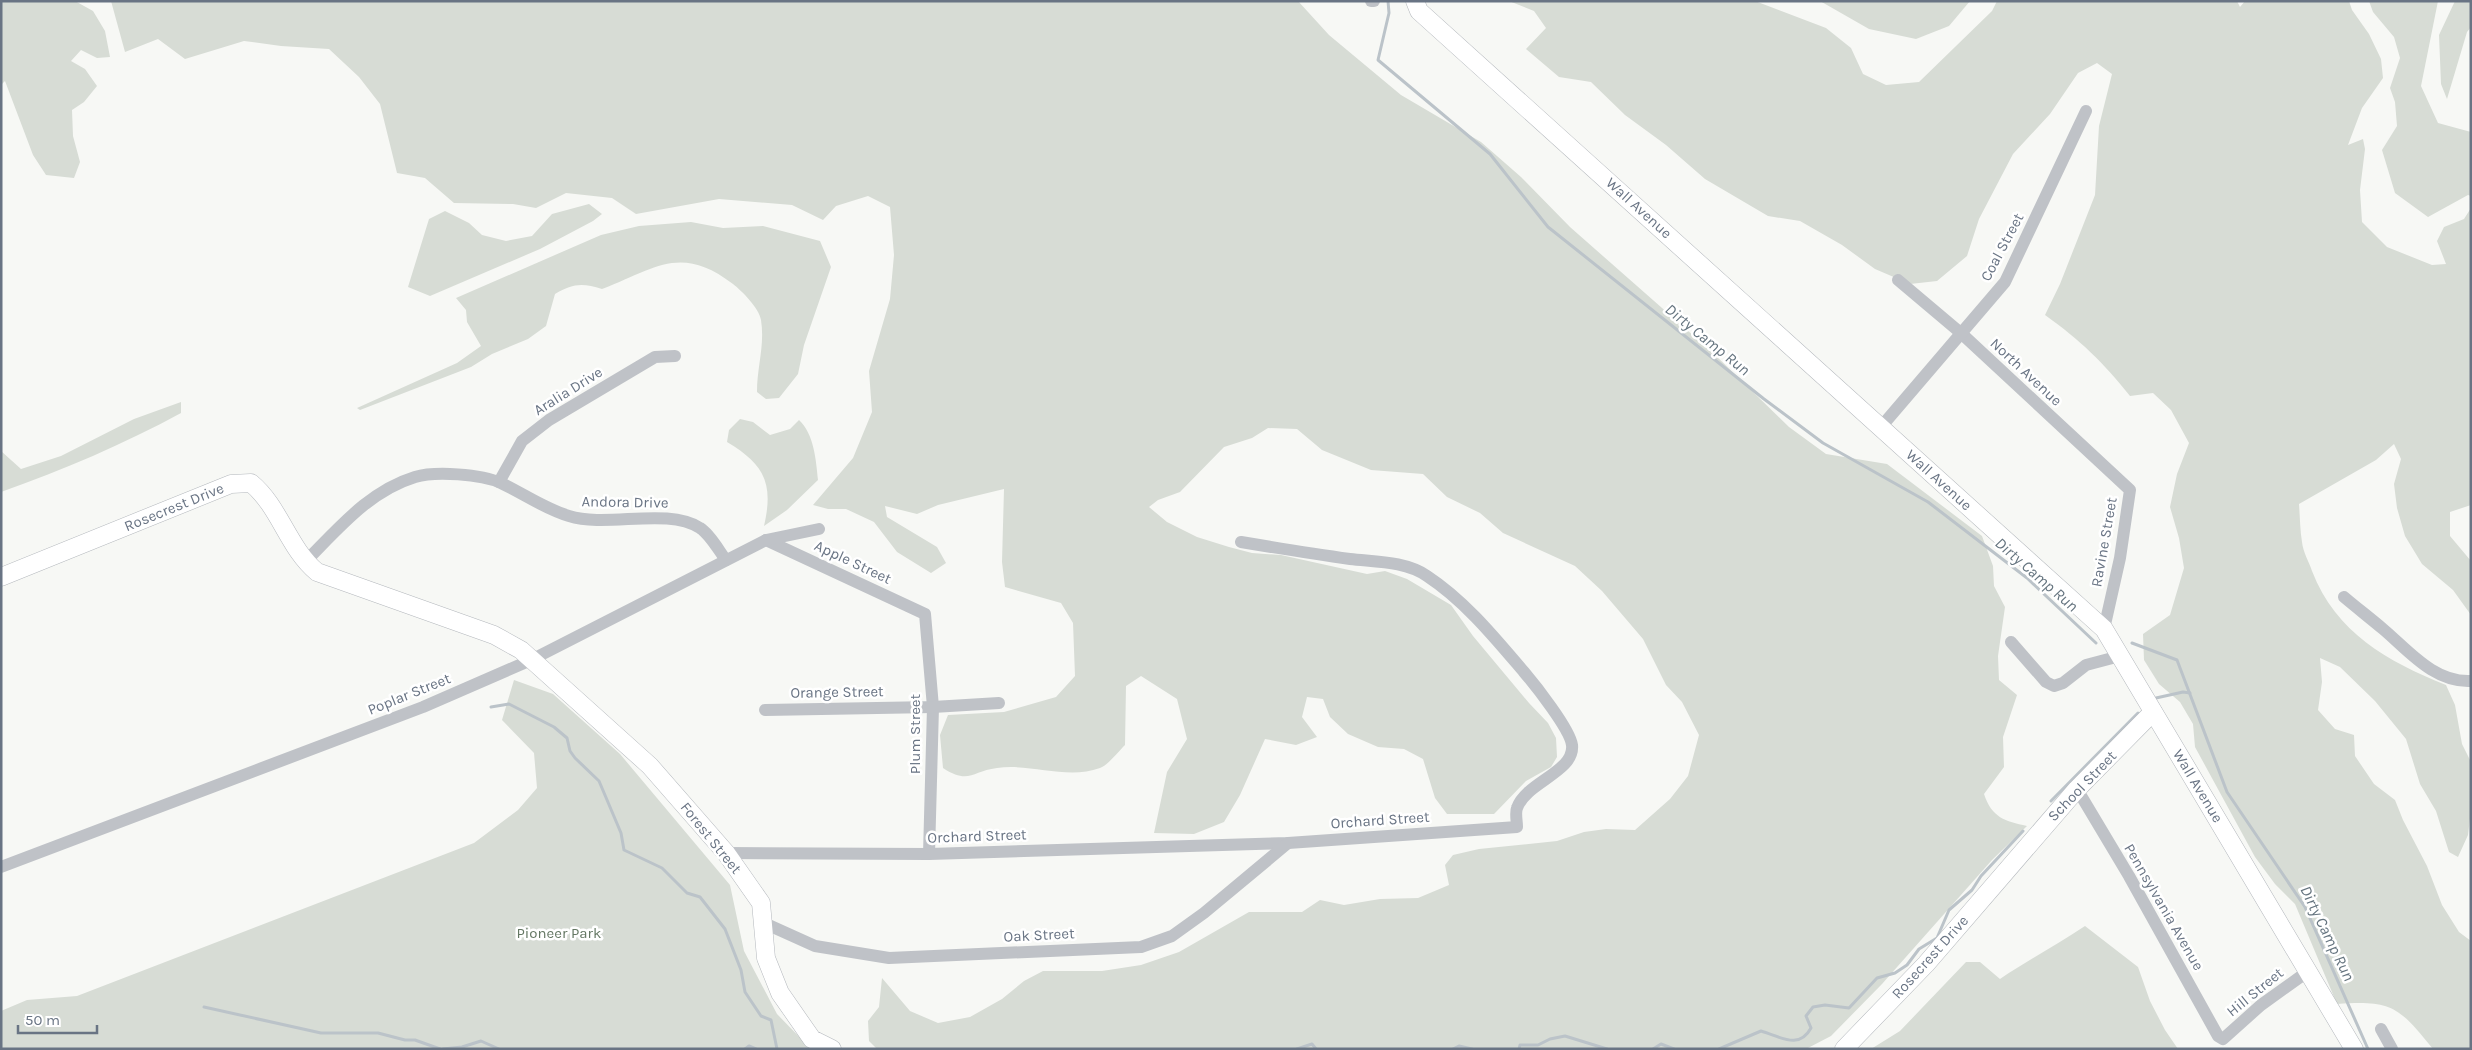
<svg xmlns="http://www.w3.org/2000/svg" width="2472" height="1050" font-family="Karla,sans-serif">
	<rect width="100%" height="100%" fill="#f7f8f5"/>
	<g fill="#d7dcd5">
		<polygon points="1,1 75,1 93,11 105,31 110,57 97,58 81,50 71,61 85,69 97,86 84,102 72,110 73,136 80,162 74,178 46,175 33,155 5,81 1,85"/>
		<path d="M111 1H1298L1329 35 1401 95 1481 142 1521 177 1570 227 1712 352 1789 427 1826 454 1887 464 1982 536 1993 566 1994 586 2005 607 1998 656 1999 680 2017 695 2003 737 2004 767 1984 794C1992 818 2005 821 2027 826L1992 860 1882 984 1831 1036 1806 1049H877L869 1041 868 1021 879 1007 882 978 910 1011 938 1023 970 1017 1002 999 1024 981 1043 971H1102L1141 965 1179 952 1249 912H1302L1320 900 1344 905 1380 899 1418 898 1449 885 1445 865 1453 855 1479 849 1557 841 1584 832 1606 829 1635 830 1670 799 1688 776 1699 735 1682 702 1666 685 1643 639 1602 591 1575 566 1503 533 1480 513 1447 497 1423 474 1371 470 1322 450 1297 429 1268 428 1252 438 1224 447 1180 492 1158 500 1149 507 1167 522 1197 537 1229 547 1252 553 1281 555 1367 574 1385 571 1407 579 1451 605 1473 636 1529 703 1548 723 1556 738 1557 757 1551 767 1526 781 1494 814H1447L1435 798 1423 759 1404 749 1378 747 1348 734 1330 717 1323 699 1307 697 1302 717 1317 737 1296 745 1265 739 1240 795 1224 822 1194 834 1154 833 1167 772 1187 739 1177 699 1141 676 1126 686 1125 745C1118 752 1108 765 1100 768 1067 780 1031 763 997 768 972 771 969 785 943 768L940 735 948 715 1004 712 1056 697 1075 676 1073 623 1061 603 1005 587 1002 562 1004 489 938 505 917 514 885 506 887 517 937 547 946 563 931 573 897 552 874 522 846 509H828L813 505 853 458 872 412 869 371 890 299 894 255 890 207 868 196 836 206 823 220 792 205 719 199 636 214 612 198 566 193 536 208 513 204 454 203 425 178 397 173 380 104 359 77 329 49 281 46 244 41 185 59 158 39 125 52Z"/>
		<path d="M1509 1H1755L1826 28 1851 48 1863 74 1886 85 1919 82 1992 11 1997 1H2237L2240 7 2245 1H2349L2352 10 2369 34 2381 59 2383 78 2362 108 2348 145 2363 139 2365 149 2360 190 2362 222 2387 247 2432 265 2446 264 2437 241 2444 227 2464 219 2471 208V505L2450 512V536L2471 561V615L2453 590 2422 564 2405 536 2397 508 2394 484 2401 459 2394 444 2376 460 2299 504C2300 517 2300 530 2302 542 2303 552 2309 562 2312 571 2336 633 2387 661 2446 685L2455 705 2462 744 2471 762V810L2468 835 2458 857 2449 852 2436 811 2420 784 2406 739 2375 701 2340 667 2320 658 2322 682 2318 710 2335 729 2354 735 2355 756 2374 784 2395 800 2403 820 2427 866 2442 905 2459 932 2471 941V1049H2433C2399 1007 2392 1000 2337 1004L2295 904 2275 884 2255 857 2195 747 2193 724 2180 702 2159 684 2144 660 2143 634 2170 615 2184 568 2179 538 2170 507 2177 474 2189 443 2171 410 2153 393 2130 396C2103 362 2080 340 2045 315L2060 284 2095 195 2099 126 2112 74 2097 63 2078 73 2050 114 2013 154 1979 219 1967 256 1937 281 1910 284 1875 269 1842 245 1800 221 1768 216 1705 179 1666 145 1625 115 1591 82 1559 77 1526 49 1546 28 1534 11Z"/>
		<polygon points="1820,1 1970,1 1949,26 1916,39 1869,29"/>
		<polygon points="2369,1 2438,1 2421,86 2438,123 2471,132 2471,196 2468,195 2428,217 2395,193 2382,150 2397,126 2395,102 2390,88 2400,58 2394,37 2373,12"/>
		<polygon points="2455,1 2471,1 2471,27 2467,32 2447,99 2441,84 2439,35"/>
		<polygon points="589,204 602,214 593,221 540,249 430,296 408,287 429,219 445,211 469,223 482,235 506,241 532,236 552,214"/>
		<path d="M691 222 723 228 763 226 820 241 831 267 804 345 798 374 779 398 766 399 757 392C757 367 765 345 761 320 759 308 742 291 733 284 681 244 656 268 602 289 583 283 573 283 555 294L546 326 528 339 492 354 471 367 360 410 357 408 457 363 481 346 467 322 466 310 456 298 601 235 639 226Z"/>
		<path d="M181 402V413C124 444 63 470 1 492V451L21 469 61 456 134 419Z"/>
		<path d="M740 419 753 422 770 435 790 429 799 420C814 434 816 460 818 480L787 510 764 526C774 483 764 464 727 442L729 430Z"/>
		<polygon points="514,680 553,694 620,754 730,885 744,951 777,1014 811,1049 1,1049 1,1011 27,1000 77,996 474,843 518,810 537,788 534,753 502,720"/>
		<path d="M2085 926 2138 967 2150 1001 2165 1030 2178 1049H1871L1900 1031 1966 962H1980L2000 979C2028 960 2057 945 2085 926Z"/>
	</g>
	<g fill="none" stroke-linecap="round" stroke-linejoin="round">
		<g stroke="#bbc3c9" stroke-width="3">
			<polyline points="1388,1 1389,13 1378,60 1490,154 1548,227 1764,399 1823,443 1928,502 2027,578 2096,643"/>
			<polyline points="2132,643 2177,660 2227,792 2305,907 2368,1049"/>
			<polyline points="2156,698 2183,692 2190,693"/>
			<polyline points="491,707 509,704 554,727 567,738 570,751 575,758 599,781 621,833 624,850 662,868 687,893 700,897 725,929 741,970 745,992 761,1016 771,1020 777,1049"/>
			<polyline points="2051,801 2138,713"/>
			<polyline points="204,1007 321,1033 378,1033 405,1040 415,1040 440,1049"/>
			<polyline points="443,1049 462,1047 481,1041 499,1049"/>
			<polyline points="745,1049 749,1046 756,1049"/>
			<polyline points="1297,1049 1312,1044 1316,1049"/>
			<polyline points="1453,1049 1459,1046 1472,1049"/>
			<polyline points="1519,1049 1520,1045 1538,1045 1550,1039 1565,1036 1607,1049"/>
			<polyline points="1653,1049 1661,1044 1674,1049"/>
			<path d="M1719 1049 1761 1031C1781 1037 1799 1050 1811 1028L1806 1016 1813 1007 1825 1005 1849 1008 1877 978 1895 973 1907 965 1919 949 1937 938 1949 910 1972 890 1981 876 2023 831"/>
		</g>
		<g stroke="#b4b8bd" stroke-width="19">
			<g id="secondary">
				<polyline points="1415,1 1419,11 2104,629 2354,1049"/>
				<path d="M1 577 231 484 251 483C280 507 288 548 317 572L494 635 521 650 650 766 726 853 761 903 766 958 780 993 812 1039 832 1049"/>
				<polyline points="1844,1049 1926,964 2077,789 2153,712"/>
			</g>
		</g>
		<g stroke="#bfc2c7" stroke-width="12">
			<polyline points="1371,1 1374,1"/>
			<polyline points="1898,280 1962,334 2130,490 2120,558 2104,629"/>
			<polyline points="1881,427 2005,282 2086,111"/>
			<polyline points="499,482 522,441 549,420 655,357 675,356"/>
			<polyline points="766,540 925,614 933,707 929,854"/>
			<path d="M305 562C338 529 369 491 415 477 435 471 481 474 501 483 524 494 545 509 569 516 607 528 667 507 700 528 710 534 719 551 726 560"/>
			<path d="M2344 597C2357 608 2370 618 2383 629 2408 650 2434 683 2471 681"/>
			<polyline points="2011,642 2046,682 2054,686 2063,683 2086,665 2120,656"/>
			<polyline points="765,710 933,707 999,703"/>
			<polyline points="2077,789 2129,876 2218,1036 2223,1039 2261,1005 2307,972"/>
			<path d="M726 853 929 854 1288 843 1517 827C1517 821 1515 813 1517 808 1526 782 1575 772 1572 745 1570 729 1535 685 1524 672 1495 638 1465 601 1427 576 1405 561 1375 562 1350 559 1314 554 1277 548 1241 542"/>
			<polyline points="1,867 423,707 531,660 766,540 819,529"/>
			<polyline points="764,923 815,946 889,958 1141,947 1172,936 1204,913 1288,843"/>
			<polyline points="2381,1029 2392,1049"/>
		</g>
		<use href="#secondary" stroke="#fff" stroke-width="18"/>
	</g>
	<g text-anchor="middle" stroke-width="5" stroke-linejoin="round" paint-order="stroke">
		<g font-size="15" fill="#697484" stroke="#fff">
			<text transform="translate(1639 208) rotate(42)" y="5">Wall Avenue</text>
			<text transform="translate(2002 247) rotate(-62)" y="5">Coal Street</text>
			<text transform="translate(2026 372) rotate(43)" y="5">North Avenue</text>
			<text transform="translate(568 391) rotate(-32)" y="5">Aralia Drive</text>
			<text transform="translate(1939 480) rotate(42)" y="5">Wall Avenue</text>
			<text transform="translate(625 502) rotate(1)" y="5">Andora Drive</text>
			<text transform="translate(174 507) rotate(-22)" y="5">Rosecrest Drive</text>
			<text transform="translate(2104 542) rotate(-80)" y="5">Ravine Street</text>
			<text transform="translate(853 562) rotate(25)" y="5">Apple Street</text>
			<text transform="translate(837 692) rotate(-1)" y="5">Orange Street</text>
			<text transform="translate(409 694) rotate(-22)" y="5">Poplar Street</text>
			<text transform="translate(915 734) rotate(-90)" y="5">Plum Street</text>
			<text transform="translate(2082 786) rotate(-46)" y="5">School Street</text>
			<text transform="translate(2198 786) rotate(59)" y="5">Wall Avenue</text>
			<text transform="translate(1380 820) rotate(-4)" y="5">Orchard Street</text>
			<text transform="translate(977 836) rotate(-2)" y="5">Orchard Street</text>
			<text transform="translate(711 838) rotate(51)" y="5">Forest Street</text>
			<text transform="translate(2164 907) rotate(60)" y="5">Pennsylvania Avenue</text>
			<text transform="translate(1039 935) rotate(-3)" y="5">Oak Street</text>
			<text transform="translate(1930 957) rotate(-48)" y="5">Rosecrest Drive</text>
			<text transform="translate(2255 992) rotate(-39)" y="5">Hill Street</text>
		</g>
		<g font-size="15" fill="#647763" stroke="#fff">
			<text x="559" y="938">Pioneer Park</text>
		</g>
		<g font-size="16" font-style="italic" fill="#65747f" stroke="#fff">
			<text transform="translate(1708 339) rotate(39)" y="6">Dirty Camp Run</text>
			<text transform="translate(2037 574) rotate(41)" y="6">Dirty Camp Run</text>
			<text transform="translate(2328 933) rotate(64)" y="6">Dirty Camp Run</text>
		</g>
	</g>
	<rect width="2472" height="1050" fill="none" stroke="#697484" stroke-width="5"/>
	<path d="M18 1025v8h79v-8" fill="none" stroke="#697484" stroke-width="2.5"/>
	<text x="25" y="1025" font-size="15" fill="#697484" stroke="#ffffff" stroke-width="4" paint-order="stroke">50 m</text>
</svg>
